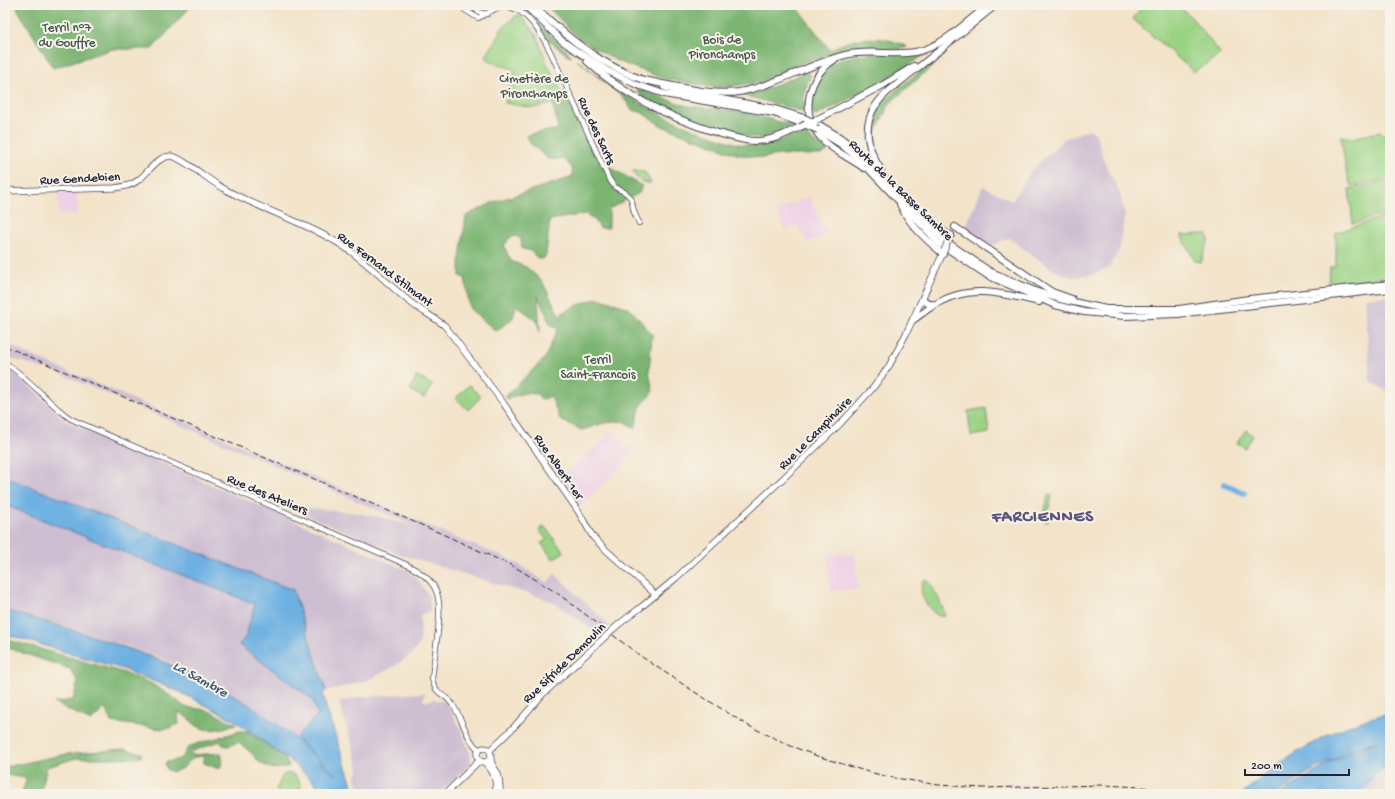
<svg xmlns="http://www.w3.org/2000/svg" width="1395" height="799" font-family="'Gochi Hand',sans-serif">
	<rect width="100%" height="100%" fill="#f7f3e8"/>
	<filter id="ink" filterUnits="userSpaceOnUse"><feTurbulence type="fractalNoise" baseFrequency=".025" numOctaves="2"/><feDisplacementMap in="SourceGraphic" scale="8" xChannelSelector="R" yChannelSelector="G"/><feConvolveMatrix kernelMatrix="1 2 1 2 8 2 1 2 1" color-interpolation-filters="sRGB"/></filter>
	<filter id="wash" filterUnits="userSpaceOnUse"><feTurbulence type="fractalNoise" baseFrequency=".012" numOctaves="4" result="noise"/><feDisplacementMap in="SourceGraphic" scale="16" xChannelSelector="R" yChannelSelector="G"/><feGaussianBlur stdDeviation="0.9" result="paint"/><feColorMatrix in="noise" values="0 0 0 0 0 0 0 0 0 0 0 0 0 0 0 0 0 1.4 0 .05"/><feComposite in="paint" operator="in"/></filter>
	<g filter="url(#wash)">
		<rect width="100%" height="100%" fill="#f3e3c9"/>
		<g fill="#efd0e6">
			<polygon points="77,192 78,214 59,214 58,193"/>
			<polygon points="809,196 826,232 823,236 807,243 798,225 785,231 776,211"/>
			<polygon points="610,430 632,449 632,451 607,482 582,504 577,506 559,479 579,460 582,461"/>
			<polygon points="801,432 819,434 822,435 797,459 795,459"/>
			<polygon points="855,553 858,589 830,591 827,555"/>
		</g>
		<g fill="#cdbed2">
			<polygon points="1090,129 1096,134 1106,166 1119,191 1125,214 1119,250 1109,268 1090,275 1072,277 1053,270 1009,238 991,246 964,229 983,186 1012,201 1031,171 1064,139"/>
			<polygon points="1390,296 1390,393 1370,381 1365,298"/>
			<polygon points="5,342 25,353 321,480 466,542 510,559 547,583 555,574 610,626 600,635 552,601 402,555 268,499 300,507 357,513 379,517 415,526 45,367 44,369 5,356"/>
			<polygon points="5,367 20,377 66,421 407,570 418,580 428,595 431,611 420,615 421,636 419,644 416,649 411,655 395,666 368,680 326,691 293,590 5,477"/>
			<polygon points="5,505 255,604 245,636 239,645 312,699 318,714 295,738 265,714 192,670 131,647 5,609"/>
			<polygon points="425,693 423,699 425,702 434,699 446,702 463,734 470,754 471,764 439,794 361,794 356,777 359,768 339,702 359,697"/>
			<polygon points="1390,747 1390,794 1295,794"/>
		</g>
		<g fill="#9bd385" stroke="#5e7a60">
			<polygon points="1143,5 1178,5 1191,17 1221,54 1194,72 1133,19"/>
			<polygon points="517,15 520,15 537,36 547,63 562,93 557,95 559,102 533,108 505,103 515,70 492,62 485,57 501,33 499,31"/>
			<polygon points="1379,132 1390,136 1390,178 1351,186 1346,171 1341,136 1352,138"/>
			<path d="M633 171 645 172 651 183C642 184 636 179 633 171Z"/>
			<polygon points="1390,180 1390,211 1353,224 1349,189"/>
			<polygon points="1390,214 1390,277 1329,284 1330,267 1336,266 1336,233"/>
			<polygon points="1207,234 1209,239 1201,262 1195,261 1181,235"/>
			<polygon points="417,376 432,385 424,398 410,390"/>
			<polygon points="469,385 481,397 468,410 456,398"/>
			<polygon points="986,408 989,433 971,436 968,411"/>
			<polygon points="1246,430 1253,436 1245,448 1237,443"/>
			<polygon points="1048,495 1052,496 1048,511 1048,522 1041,520 1045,510"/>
			<polygon points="544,526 564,552 553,559 541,543 547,540 539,530"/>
			<path d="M924 579C932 581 942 606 945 614L944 617C930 616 915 592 924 579Z"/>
			<path d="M288 773C296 775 298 778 301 786L300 789 297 790 294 789C287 794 284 795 276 790L283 775Z"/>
		</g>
		<g fill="#7cb572" stroke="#4f6c56">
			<polygon points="15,5 192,5 152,49 112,49 53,68"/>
			<path d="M546 5H795L830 50C853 36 884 34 907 47L901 49 842 51 801 63 761 82 718 88 665 79 617 61 578 38Z"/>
			<polygon points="518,8 521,8 572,56 569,56 548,40 524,12"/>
			<path d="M946 51 945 55 889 104 876 132V151C858 117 890 95 914 76 925 68 936 60 946 51Z"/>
			<path d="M871 53 926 54C890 77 853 98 815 116L810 108 813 87 825 71 838 59Z"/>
			<path d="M577 60 622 93 655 112 698 131 737 144 756 146 775 142 803 131C809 141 819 143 828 151L821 155H778L762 158 736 154 662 126 641 112 632 110 623 97Z"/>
			<polygon points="807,72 811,75 804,92 805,112 742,95 759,92"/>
			<polygon points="636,89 687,106 748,113 794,126 761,138 735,135 691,121 641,96"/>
			<polygon points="565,91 596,154 610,167 642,186 639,193 609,209 609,228 600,228 593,218 585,214 550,220 546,255 544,258 540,259 536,257 532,251 522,249 521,239 516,236 510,237 504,246 511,261 526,267 542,281 559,315 575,306 598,298 629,308 652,334 649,371 653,392 640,407 635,428 623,421 604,423 582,430 560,420 551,396 541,400 538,394 524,393 507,399 505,397 545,358 558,329 550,324 538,296 540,332 537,321 516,305 513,318 496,331 470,309 465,278 460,276 460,258 466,216 494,202 573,177 572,168 564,159 548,159 530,143 527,135 558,129 553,104 559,102 557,95"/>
			<path d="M5 639 128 674 152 684 172 697 185 707 207 710 236 724C223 728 208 734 196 725 190 720 185 715 178 712L179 724 169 728 162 729 111 722 105 708 91 721 54 703 73 700 78 682 70 669 5 647Z"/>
			<path d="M240 731H247L284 757 289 766C278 771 267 769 257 760 255 758 254 755 251 753 247 749 243 746 239 742L228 746 223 745 220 741 190 752 193 755 221 753C223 759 223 764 219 769L204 763V756L195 757 188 762 184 767 174 772 167 770 165 763C170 761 179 760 182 757 186 754 185 750 190 746Z"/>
			<polygon points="123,749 142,753 141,757 136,758 76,758 47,767 40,794 21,794 26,782 25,778 5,775 5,767 67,754"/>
		</g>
		<g fill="#6db0e2" stroke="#48698e">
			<path d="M5 477 293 590 326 691 323 694 326 707 355 794H323L317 785 293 763 234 720 182 693 126 670 5 634V610C88 635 174 657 248 704 268 717 288 732 306 748 316 757 326 769 337 776L296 738 318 714 312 699 239 645 246 636 255 604 5 505Z"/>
			<path d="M1390 713V760L1359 794H1280L1331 762 1378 741 1360 747 1316 768 1276 794H1242C1282 758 1337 724 1390 713Z"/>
		</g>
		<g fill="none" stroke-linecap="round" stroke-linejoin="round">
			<polyline stroke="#6db0e2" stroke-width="6" points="1224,484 1244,493"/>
		</g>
	</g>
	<g filter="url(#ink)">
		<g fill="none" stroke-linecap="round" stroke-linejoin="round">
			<g stroke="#413f50" stroke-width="6">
				<g id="tertiary">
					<path d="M463 5 465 10 478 18C485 15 491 10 498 8 523 0 542 35 551 53L609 179 615 187 626 193 631 198 634 212 639 223"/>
					<polyline points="475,9 481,13 487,14"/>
					<path d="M5 363C30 378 47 403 71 419L405 564C439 580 442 595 438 631 436 647 434 662 432 678 435 696 444 692 452 704 463 718 465 738 479 750"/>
				</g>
			</g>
			<g stroke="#413f50" stroke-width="7">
				<g id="secondary">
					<path d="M5 191 114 188C122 187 131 186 137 181 148 174 156 157 170 156 179 155 210 181 221 187 258 209 301 220 338 243 365 259 386 283 410 302 421 311 434 317 445 326L504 404 578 511 593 537 606 550 655 594"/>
					<polyline points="640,608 676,578 791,471 839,425 873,388 889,366 906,334 944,251"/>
					<circle cx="484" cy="755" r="7"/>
					<polyline points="490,750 513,728 543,694 592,649"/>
					<path d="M491 759C491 765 495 768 498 774 500 781 500 787 500 794"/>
					<path d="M485 763C495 772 496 780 496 794"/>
					<polyline points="445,794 479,761"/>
				</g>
			</g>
			<g stroke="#413f50" stroke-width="8">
				<g id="trunk">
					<polyline points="525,5 561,40 575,50 608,71 635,84 664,94 774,113 806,125"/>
					<path d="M533 5C568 38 600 65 646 81"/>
					<polyline points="476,7 482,5"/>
					<path d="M834 60C808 76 799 114 821 138 833 151 850 158 864 168"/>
					<path d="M587 61C623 95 670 118 718 133 730 136 743 141 756 141 772 141 786 134 800 127"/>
					<path d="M643 80C670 85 713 96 739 92 776 85 809 64 845 55 869 49 892 56 915 52 941 48 968 21 988 5"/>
					<polyline points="664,87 678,91 775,109 804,118"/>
					<polyline points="818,119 883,85 914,66"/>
					<polyline points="816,123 841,138 860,153 944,240 989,271 1037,292 1064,300 1106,309 1179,309 1249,299 1390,284"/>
					<polyline points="818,130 839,143 858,158 939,243 987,275 1055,305 1084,312 1125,316 1178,314 1390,289"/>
					<path d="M881 170C862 141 862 113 890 90L996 5"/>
					<path d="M900 204C909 225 927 240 943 254"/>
					<polyline points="930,219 945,233 951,235"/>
					<polyline points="955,227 1052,292 1072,299"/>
					<path d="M923 298C925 303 929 305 935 304"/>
					<path d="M913 320C919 316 926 310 933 306 967 283 1002 293 1039 302"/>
				</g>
			</g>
			<use href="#tertiary" stroke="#fff" stroke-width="4.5"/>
			<use href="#secondary" stroke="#fff" stroke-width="5.5"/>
			<use href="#trunk" stroke="#fff" stroke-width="6"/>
			<polyline stroke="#22223b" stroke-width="1" stroke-dasharray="6 3" stroke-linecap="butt" points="5,346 440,533 515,567 557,593 642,657 690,689 749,726 791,746 817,756 865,771 889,777 939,785 983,788 1103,785 1142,787 1187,794"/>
			<g stroke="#413f50" stroke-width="7" stroke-linecap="butt">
				<g id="secondary-bridge">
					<polyline points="944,251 949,238"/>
					<polyline points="592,649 619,624 640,608"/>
				</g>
			</g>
			<g stroke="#413f50" stroke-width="8" stroke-linecap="butt">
				<g id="trunk-bridge">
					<polyline points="804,118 815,123"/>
					<polyline points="806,125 818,130"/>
					<polyline points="800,127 818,119"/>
				</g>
			</g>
			<use href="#secondary-bridge" stroke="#fff" stroke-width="5.5"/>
			<use href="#trunk-bridge" stroke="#fff" stroke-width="6"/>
		</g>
	</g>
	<g text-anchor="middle" stroke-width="4" stroke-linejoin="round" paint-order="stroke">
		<g font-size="13" fill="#465751" stroke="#f7f3e8">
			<text x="67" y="31">Terril n°7<tspan x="67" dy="15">du Gouffre</tspan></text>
			<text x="722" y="43">Bois de<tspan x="722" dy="15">Pironchamps</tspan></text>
			<text x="534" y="82">Cimetière de<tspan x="534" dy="15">Pironchamps</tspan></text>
			<text x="598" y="363">Terril<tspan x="598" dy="15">Saint-Francois</tspan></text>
		</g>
		<g font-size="13" fill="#22223b" stroke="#f7f3e8">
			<text transform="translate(598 130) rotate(65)" y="5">Rue des Sarts</text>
			<text transform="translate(80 177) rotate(-3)" y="5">Rue Gendebien</text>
			<text transform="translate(902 189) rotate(44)" y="5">Route de la Basse Sambre</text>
			<text transform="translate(386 268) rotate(37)" y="5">Rue Fernand Stilmant</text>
			<text transform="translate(814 432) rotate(-45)" y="5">Rue Le Campinaire</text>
			<text transform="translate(560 466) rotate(55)" y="5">Rue Albert 1er</text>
			<text transform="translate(268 493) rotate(23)" y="5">Rue des Ateliers</text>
			<text transform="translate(563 662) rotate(-44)" y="5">Rue Sifride Demoulin</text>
		</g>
		<g font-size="14" font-style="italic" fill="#3c5475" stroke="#f7f3e8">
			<text transform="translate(201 678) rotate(29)" y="5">La Sambre</text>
		</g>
		<g font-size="17" font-weight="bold" letter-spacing="1" fill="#5d537d" stroke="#f7f3e8">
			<text x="1043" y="521">FARCIENNES</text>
		</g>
	</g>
	<rect width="1395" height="799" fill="none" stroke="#f7f3e8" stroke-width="20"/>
	<path d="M1245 769v6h104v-6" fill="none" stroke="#22223b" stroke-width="2"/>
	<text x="1251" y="769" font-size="12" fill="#22223b" stroke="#f7f3e8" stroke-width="3" paint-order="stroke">200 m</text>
</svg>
